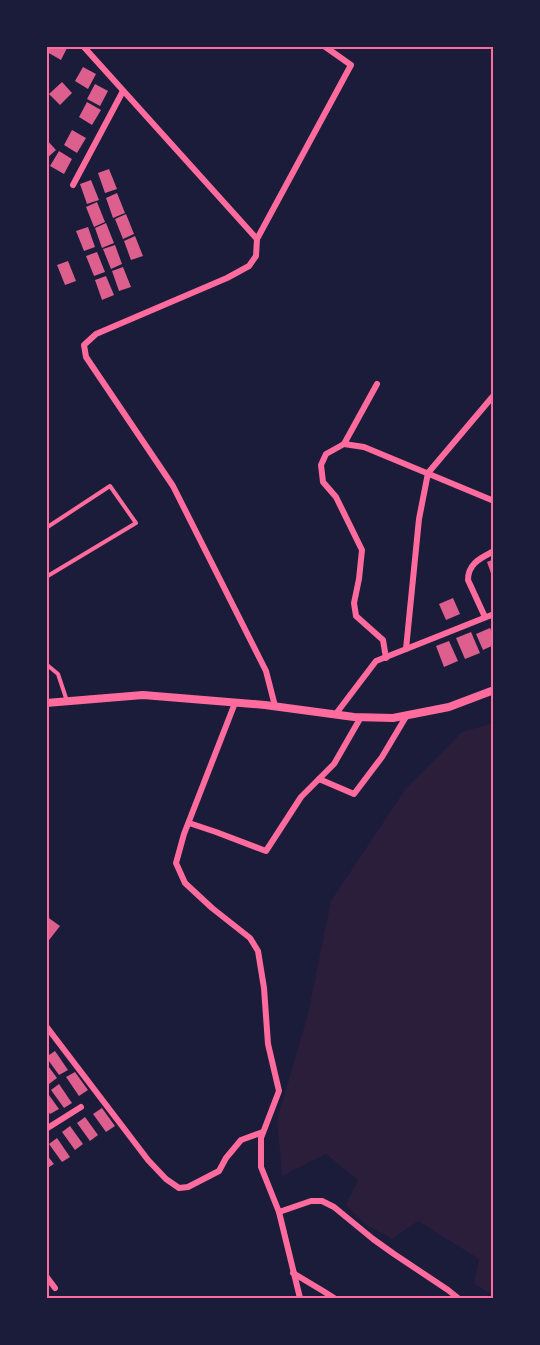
<svg xmlns="http://www.w3.org/2000/svg" width="540" height="1345" font-family="'IBM Plex Sans',sans-serif">
	<rect width="100%" height="100%" fill="#1b1b3a"/>
	<polygon fill="#2a1e3b" points="493,723 494,723 493,1295 474,1284 479,1259 418,1221 392,1239 365,1224 346,1205 358,1180 326,1154 282,1176 277,1120 308,1014 331,901 405,790 462,732"/>
	<g fill="#dd5f8e">
		<polygon points="51,46 68,46 61,60 47,52"/>
		<polygon points="83,67 96,74 88,89 75,81"/>
		<polygon points="62,82 72,93 60,105 49,94"/>
		<polygon points="95,84 108,91 100,106 87,99"/>
		<polygon points="87,102 101,110 92,125 79,117"/>
		<polygon points="72,130 86,138 77,153 64,145"/>
		<polygon points="46,139 56,150 46,159"/>
		<polygon points="59,151 72,159 64,174 50,166"/>
		<polygon points="109,169 117,189 105,193 98,173"/>
		<polygon points="91,180 99,200 87,204 80,184"/>
		<polygon points="117,193 125,213 113,218 106,198"/>
		<polygon points="97,202 105,222 94,227 86,207"/>
		<polygon points="126,214 134,234 123,239 115,219"/>
		<polygon points="106,223 114,243 102,248 95,228"/>
		<polygon points="88,227 95,247 84,251 76,231"/>
		<polygon points="135,236 143,256 131,260 124,241"/>
		<polygon points="115,245 122,264 111,269 103,249"/>
		<polygon points="97,252 105,272 94,276 86,256"/>
		<polygon points="68,261 76,281 65,285 57,265"/>
		<polygon points="123,267 131,287 119,291 112,271"/>
		<polygon points="106,276 114,295 102,300 95,280"/>
		<polygon points="494,559 494,579 493,579 487,562"/>
		<polygon points="453,598 460,614 446,620 439,604"/>
		<polygon points="490,628 494,636 494,645 483,650 476,634"/>
		<polygon points="471,632 480,653 465,659 456,638"/>
		<polygon points="449,641 458,661 444,667 436,646"/>
		<polygon points="46,916 60,926 46,944"/>
		<polygon points="55,1051 68,1070 59,1075 46,1057"/>
		<polygon points="46,1063 57,1078 49,1084 46,1081"/>
		<polygon points="75,1072 88,1090 79,1096 66,1077"/>
		<polygon points="59,1084 72,1103 64,1108 51,1090"/>
		<polygon points="46,1091 59,1109 50,1114 46,1109"/>
		<polygon points="102,1108 115,1126 106,1132 93,1114"/>
		<polygon points="85,1117 98,1135 90,1141 77,1123"/>
		<polygon points="70,1126 83,1144 75,1150 62,1132"/>
		<polygon points="57,1138 70,1157 62,1162 49,1144"/>
		<polygon points="46,1154 54,1164 46,1169"/>
	</g>
	<g fill="none" stroke-linecap="round" stroke-linejoin="round">
		<g stroke="#ff6b9d" stroke-width="4">
			<polyline points="46,528 110,486 136,523 46,577"/>
			<polyline points="46,664 58,674 67,701"/>
		</g>
		<g stroke="#ff6b9d" stroke-width="6">
			<polyline points="83,46 257,239 256,256 249,266 227,278 96,334 84,345 86,357 173,486 266,671 275,706"/>
			<polyline points="73,185 123,91"/>
			<polyline points="257,239 351,65 324,46"/>
			<polyline points="377,384 344,444 326,454 321,465 323,482 336,497 362,550 359,579 354,603 356,616 383,640 386,658"/>
			<polyline points="344,444 364,447 494,501"/>
			<path d="M485 617 468 580C468 563 481 558 494 551"/>
			<polyline points="406,649 419,519 428,473 494,395"/>
			<polyline points="235,703 184,834 176,863 185,883 212,908 250,938 258,951 264,988 268,1044 279,1091 261,1138 261,1167 279,1212 300,1298"/>
			<polyline points="335,715 376,661 494,614"/>
			<polyline points="319,779 354,794 382,757 407,715"/>
			<polyline points="189,823 216,832 266,851 301,797 334,764 361,717"/>
			<polyline points="46,1026 148,1160 166,1179 179,1188 188,1187 219,1171 226,1158 241,1140 263,1132"/>
			<polyline points="46,1129 81,1107"/>
			<polyline points="279,1212 311,1201 322,1201 334,1207 373,1239 394,1254 448,1290 458,1298"/>
			<polyline points="293,1273 323,1291 334,1298"/>
			<polyline points="46,1276 55,1288"/>
		</g>
		<polyline stroke="#ff6b9d" stroke-width="8" points="46,703 143,695 265,705 354,717 393,718 449,707 494,690"/>
	</g>
	<rect width="540" height="1345" fill="none" stroke="#1b1b3a" stroke-width="96"/>
	<rect x="48" y="48" width="444" height="1249" fill="none" stroke="#ff6b9d" stroke-width="2"/>
</svg>
